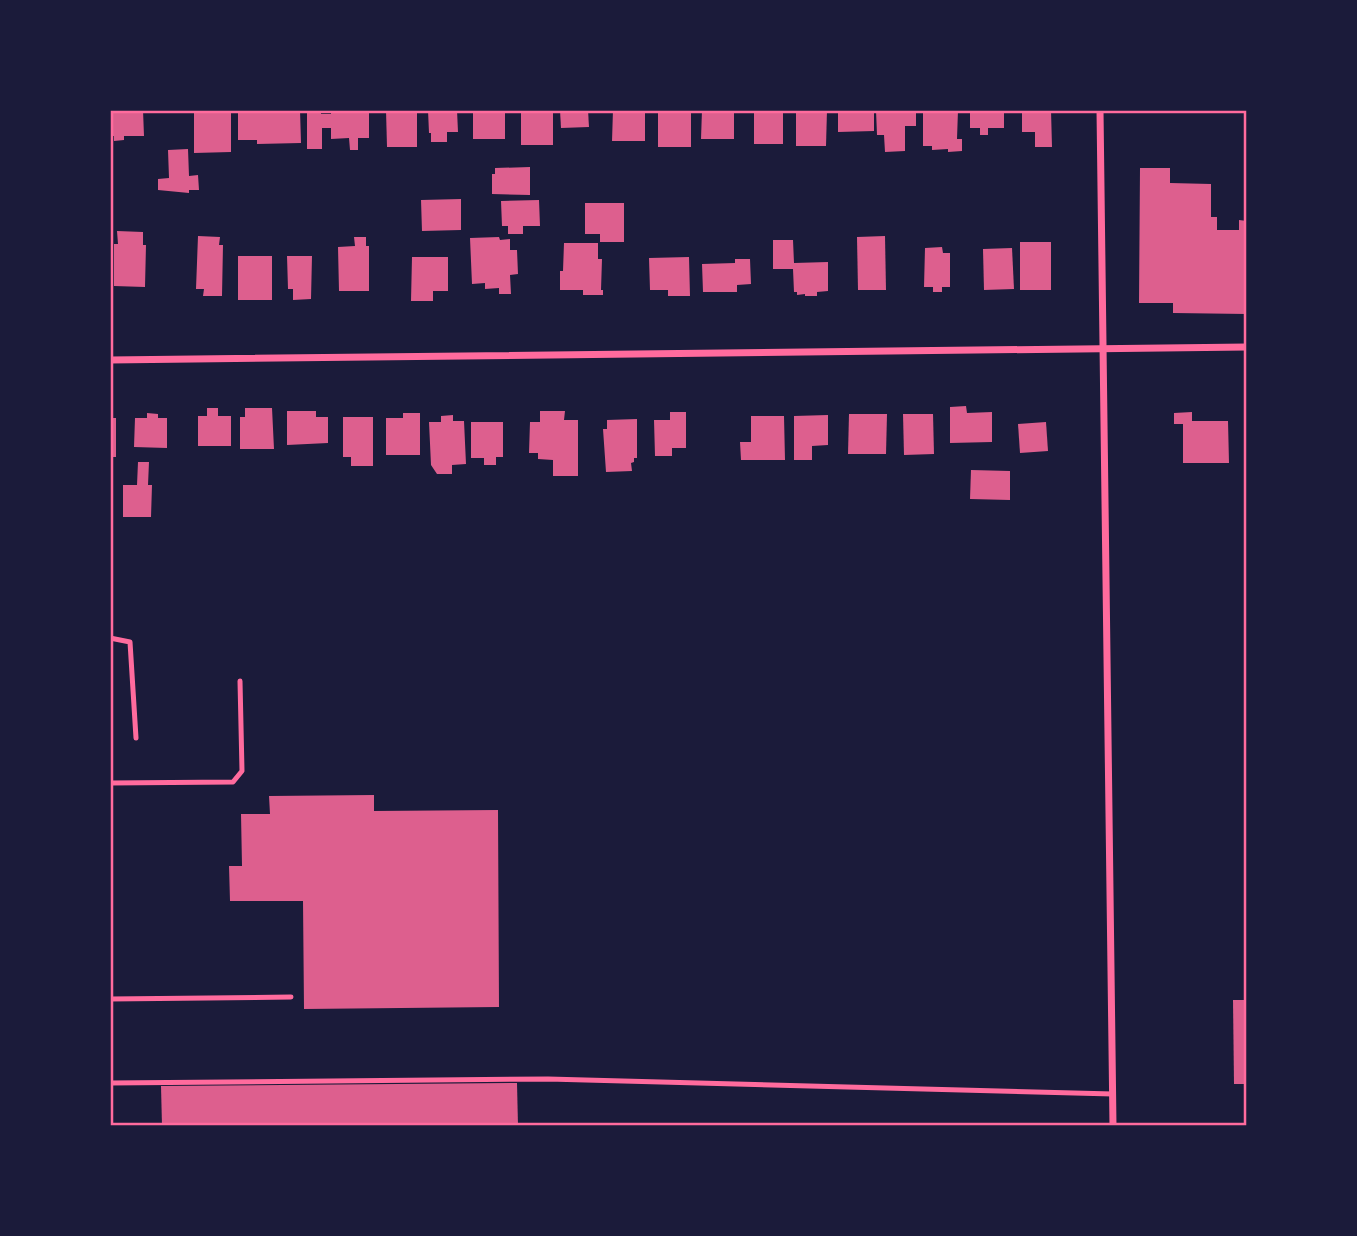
<svg xmlns="http://www.w3.org/2000/svg" width="1357" height="1236" font-family="Overpass,sans-serif">
	<rect width="100%" height="100%" fill="#1b1b3a"/>
	<g fill="#dd5f8e">
		<polygon points="110,110 143,110 144,136 124,136 124,140 114,141 114,136 110,136"/>
		<polygon points="194,110 231,110 231,152 194,153"/>
		<polygon points="257,110 300,110 301,143 257,144 257,140 238,140 238,112 257,112"/>
		<polygon points="307,110 321,110 321,114 331,114 331,110 369,110 369,138 358,138 358,150 350,150 349,138 331,139 331,128 322,128 322,149 307,149"/>
		<polygon points="386,110 417,110 417,147 387,147"/>
		<polygon points="428,110 457,110 458,132 447,132 447,142 431,142 431,133 429,133"/>
		<rect x="473" y="110" width="32" height="29"/>
		<rect x="521" y="110" width="32" height="35"/>
		<polygon points="560,110 588,110 589,127 561,128"/>
		<polygon points="613,110 645,110 645,141 612,141"/>
		<rect x="658" y="110" width="33" height="37"/>
		<polygon points="702,110 734,110 734,139 701,139"/>
		<rect x="754" y="110" width="29" height="34"/>
		<polygon points="796,110 827,110 826,146 796,146"/>
		<polygon points="838,110 874,110 874,131 838,132"/>
		<polygon points="876,110 916,110 916,126 905,126 905,151 885,152 884,135 877,135"/>
		<polygon points="923,110 958,110 957,139 962,139 962,151 948,152 948,149 932,150 932,146 923,146"/>
		<polygon points="970,110 1004,110 1004,128 988,128 988,135 980,135 980,128 970,128"/>
		<polygon points="1022,110 1051,110 1052,147 1035,147 1035,132 1022,132"/>
		<polygon points="188,149 189,176 198,175 199,190 189,190 189,193 158,190 158,179 169,178 168,150"/>
		<polygon points="530,167 530,195 492,194 492,174 495,174 495,168"/>
		<polygon points="1140,168 1170,168 1170,183 1211,184 1211,217 1217,217 1217,230 1239,230 1239,220 1247,221 1247,314 1173,313 1173,303 1139,303"/>
		<polygon points="461,199 461,230 422,231 421,200"/>
		<polygon points="539,200 540,226 523,226 523,234 508,234 508,226 502,226 501,201"/>
		<polygon points="585,203 624,203 624,242 600,242 600,234 585,234"/>
		<polygon points="117,231 143,232 143,245 146,245 145,287 114,286 114,244 118,244"/>
		<polygon points="198,236 220,237 219,245 223,245 222,296 203,296 204,289 196,289"/>
		<polygon points="885,236 886,290 858,290 857,237"/>
		<polygon points="354,237 366,237 366,246 369,246 369,291 339,291 338,247 355,246"/>
		<polygon points="499,237 500,240 510,239 510,250 517,250 518,274 510,275 511,294 499,294 499,288 485,289 485,283 472,284 470,238"/>
		<polygon points="773,240 793,240 794,263 828,262 828,291 817,292 817,296 805,296 805,294 797,295 797,292 794,292 793,269 773,269"/>
		<rect x="1020" y="242" width="31" height="48"/>
		<polygon points="564,243 598,243 598,259 602,259 601,290 603,290 603,295 583,295 583,290 560,290 560,271 563,271"/>
		<polygon points="942,247 943,253 950,253 950,287 942,287 942,292 933,292 933,287 924,287 925,248"/>
		<polygon points="1012,248 1014,289 984,290 983,249"/>
		<rect x="238" y="256" width="34" height="44"/>
		<polygon points="287,256 312,256 311,299 293,300 293,289 288,289"/>
		<polygon points="412,257 448,257 448,291 433,291 433,301 411,301"/>
		<polygon points="689,257 690,296 668,296 668,290 650,290 649,258"/>
		<polygon points="735,259 750,259 751,284 737,285 737,292 703,292 702,264 735,263"/>
		<polygon points="966,406 967,413 992,412 992,442 950,443 950,407"/>
		<polygon points="207,408 218,408 218,416 231,416 231,446 198,446 198,416 207,416"/>
		<polygon points="245,408 272,408 274,449 240,449 240,417 245,417"/>
		<polygon points="287,411 316,411 316,417 328,417 328,443 287,445"/>
		<polygon points="540,411 565,411 564,420 578,420 578,476 553,476 553,460 538,459 538,453 529,453 530,422 540,422"/>
		<polygon points="670,412 686,412 686,448 672,448 672,456 655,456 654,420 670,420"/>
		<polygon points="1192,412 1192,421 1228,421 1229,463 1183,463 1183,424 1174,424 1174,413"/>
		<polygon points="147,413 158,414 158,418 167,418 167,448 134,447 135,418 147,418"/>
		<polygon points="403,413 420,413 420,455 386,455 386,418 403,418"/>
		<polygon points="849,414 887,414 886,454 848,454"/>
		<polygon points="903,414 933,414 934,454 904,455"/>
		<polygon points="453,415 453,421 464,421 466,464 452,465 452,474 437,474 431,465 429,422 441,422 441,416"/>
		<polygon points="828,415 828,445 812,446 812,460 794,460 794,416"/>
		<polygon points="751,416 784,416 785,460 741,460 740,442 751,442"/>
		<polygon points="343,417 373,417 373,466 351,466 351,457 343,457"/>
		<rect x="110" y="418" width="6" height="39"/>
		<polygon points="637,419 637,458 634,458 634,462 631,463 632,471 606,472 603,429 607,429 607,420"/>
		<polygon points="471,422 503,422 503,457 496,457 496,465 484,465 484,458 471,458"/>
		<polygon points="1046,422 1048,451 1020,453 1018,424"/>
		<polygon points="138,462 149,462 148,485 152,485 151,517 123,517 123,485 137,485"/>
		<polygon points="971,470 1010,471 1010,500 970,499"/>
		<polygon points="374,795 374,811 498,810 499,1007 304,1009 303,901 230,901 229,866 242,866 241,814 270,814 269,796"/>
		<polygon points="1233,1000 1247,1000 1247,1084 1234,1084"/>
		<polygon points="517,1083 518,1126 162,1126 161,1086"/>
	</g>
	<g fill="none" stroke-linecap="round" stroke-linejoin="round">
		<g stroke="#ff6b9d" stroke-width="5">
			<polyline points="110,638 130,642 136,738"/>
			<polyline points="110,783 233,782 242,771 240,681"/>
			<polyline points="110,999 291,997"/>
			<polyline points="110,1083 548,1079 1113,1094"/>
		</g>
		<g stroke="#ff6b9d" stroke-width="7">
			<polyline points="1100,110 1113,1126"/>
			<polyline points="110,360 1247,347"/>
		</g>
	</g>
	<rect width="1357" height="1236" fill="none" stroke="#1b1b3a" stroke-width="224"/>
	<rect x="112" y="112" width="1133" height="1012" fill="none" stroke="#ff6b9d" stroke-width="2.5"/>
</svg>
